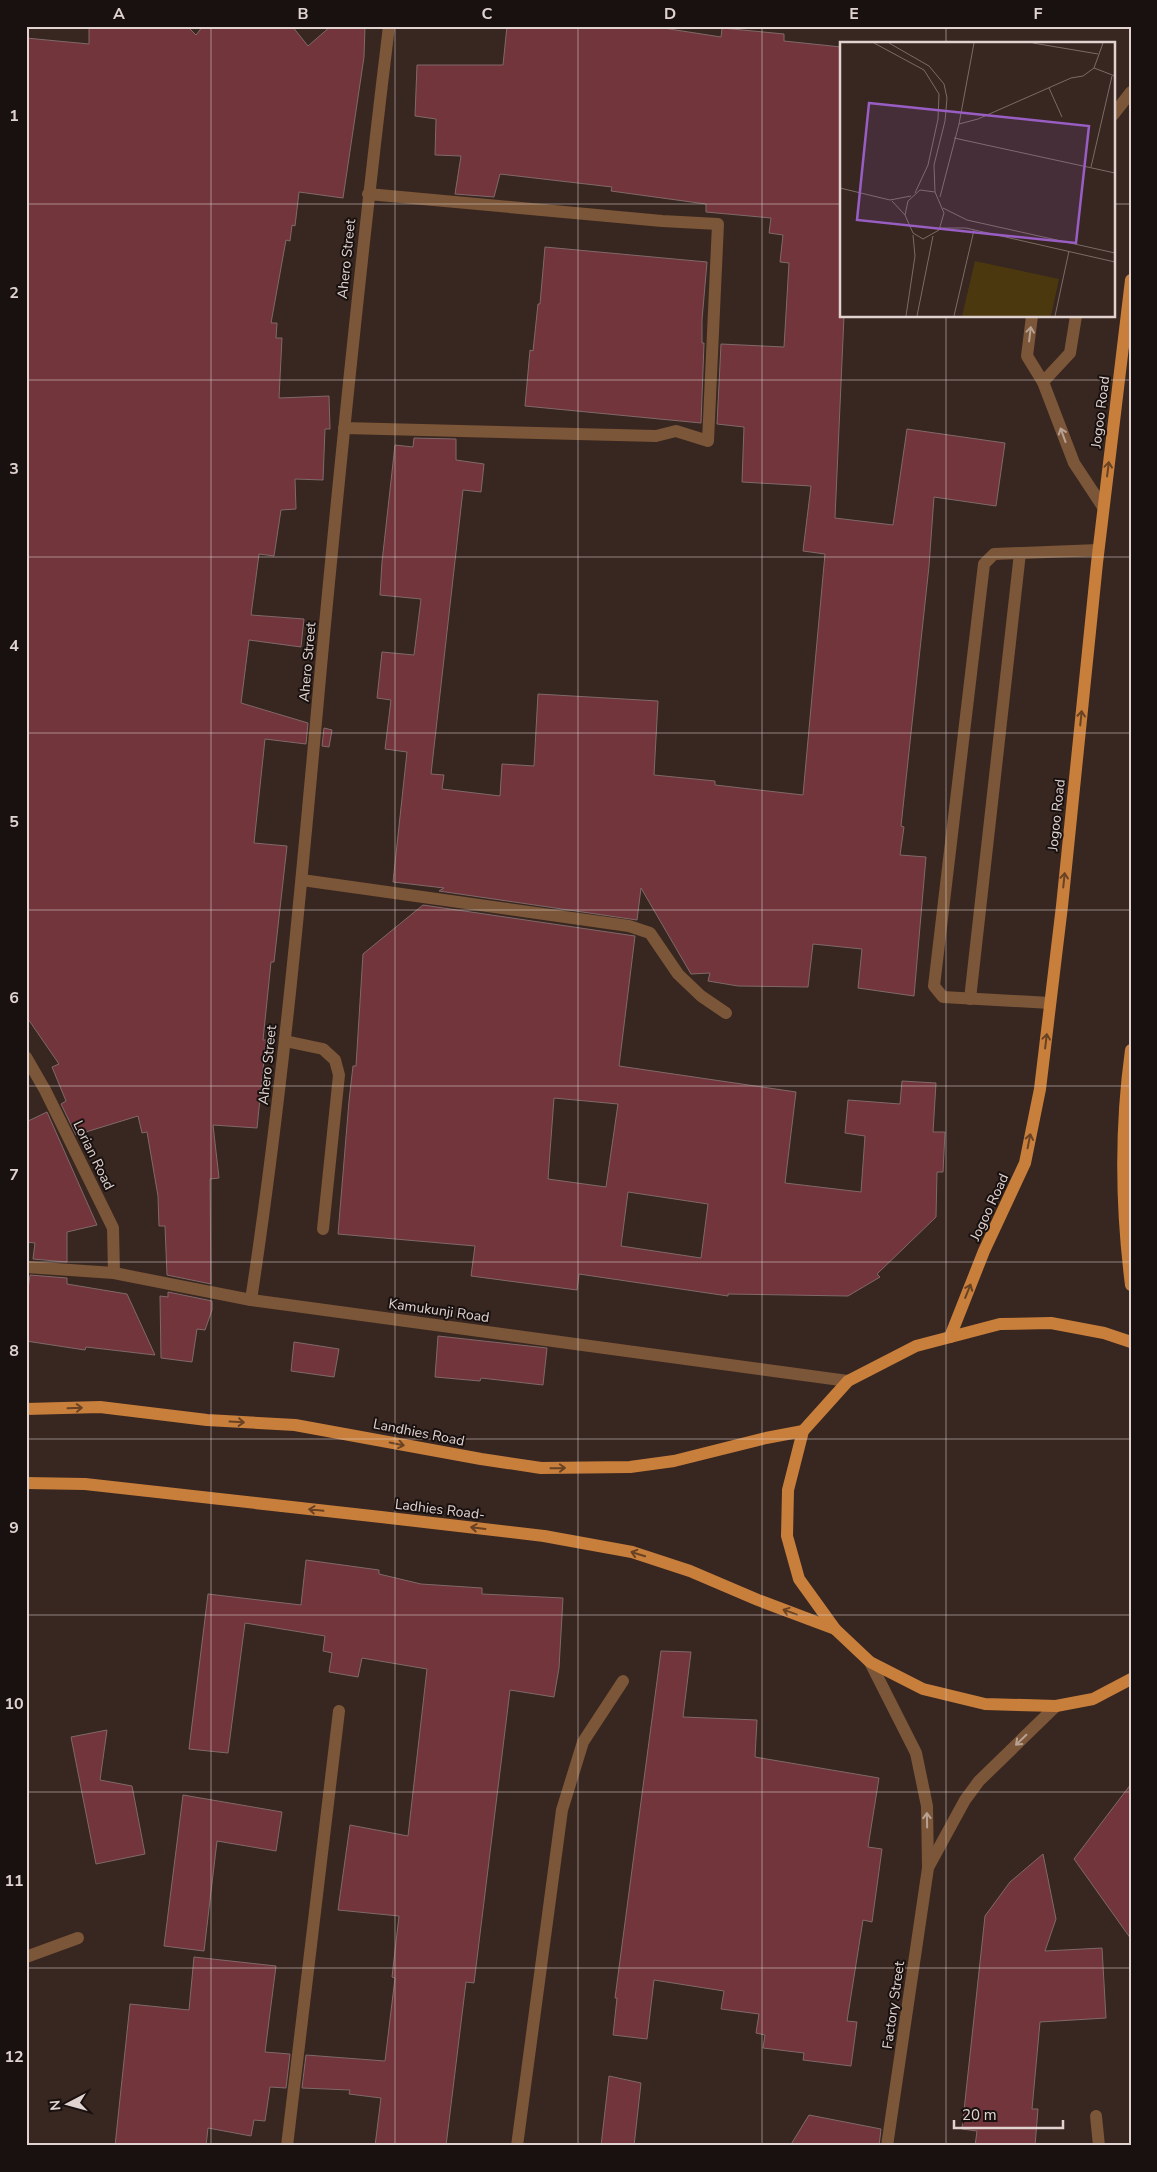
<svg xmlns="http://www.w3.org/2000/svg" width="1157" height="2172" font-family="'Nunito Sans',sans-serif">
	<rect width="100%" height="100%" fill="#382620"/>
	<g fill="#71353b" stroke="#80696a" fill-rule="evenodd">
		<polygon points="89,26 187,26 196,35 203,26 292,26 308,46 331,26 365,26 364,57 343,198 299,192 295,226 292,225 290,241 286,240 271,323 277,323 276,338 282,338 279,398 329,396 330,429 325,429 323,480 295,479 296,509 281,510 274,556 259,554 251,615 304,619 301,647 249,640 241,703 308,723 306,744 265,739 254,843 287,846 274,962 271,962 263,1040 266,1040 257,1128 213,1125 219,1178 210,1179 211,1284 167,1275 165,1226 159,1226 158,1196 147,1132 142,1133 138,1116 76,1135 61,1104 66,1101 52,1067 59,1064 26,1016 26,38 89,44"/>
		<polygon points="507,26 650,26 721,37 722,28 784,34 784,41 841,47 841,316 844,316 835,518 893,525 907,429 1005,443 996,506 934,497 929,566 901,826 904,827 900,855 926,857 914,996 858,988 862,949 813,944 808,987 738,986 708,981 710,973 691,974 641,888 637,920 439,891 444,888 393,882 407,752 385,749 391,700 377,698 382,652 414,655 421,599 380,595 382,562 395,445 413,447 414,438 456,439 456,460 484,464 481,492 463,490 431,774 444,775 442,789 500,796 502,764 534,766 538,694 658,701 654,775 715,781 715,785 803,795 825,554 803,551 811,486 742,482 744,427 717,424 721,344 784,347 789,263 780,262 783,235 769,233 771,218 706,212 706,204 611,191 612,187 500,174 494,197 455,194 461,156 435,155 436,119 415,116 417,65 503,65"/>
		<polygon points="545,247 707,262 702,320 702,343 704,343 701,423 525,406 530,350 533,351 538,304 540,304"/>
		<polygon points="324,728 332,730 329,747 322,746"/>
		<path d="M423 905 635 936 619 1066 796 1092 785 1183 861 1192 865 1136 845 1133 848 1100 900 1104 902 1081 936 1083 933 1132H945L943 1172H937L936 1217 877 1274 880 1277 848 1296 728 1294V1296L579 1274 577 1290 471 1276 475 1246 338 1234 349 1101 353 1066H356L363 954ZM554 1098 618 1104 606 1187 548 1179ZM628 1192 708 1204 701 1258 621 1246Z"/>
		<polygon points="47,1112 97,1225 67,1232 67,1262 33,1259 35,1243 26,1242 26,1122"/>
		<polygon points="30,1275 67,1278 67,1284 127,1294 155,1355 86,1347 85,1350 26,1341 26,1304"/>
		<polygon points="168,1292 212,1301 212,1310 205,1330 197,1329 192,1362 161,1358 160,1296 168,1297"/>
		<polygon points="438,1336 547,1348 543,1385 481,1378 480,1381 435,1377"/>
		<polygon points="294,1342 339,1349 334,1377 291,1371"/>
		<polygon points="306,1560 379,1570 379,1574 421,1584 482,1588 482,1594 563,1598 559,1668 554,1697 510,1690 474,1983 466,1982 446,2146 375,2146 381,2098 349,2094 350,2090 302,2088 306,2055 385,2061 395,1978 392,1977 399,1916 338,1910 350,1825 408,1836 427,1669 362,1658 358,1677 329,1672 332,1653 323,1651 325,1636 245,1623 228,1753 189,1749 208,1594 301,1605"/>
		<polygon points="661,1651 691,1652 683,1717 757,1720 755,1757 879,1778 868,1847 882,1849 872,1922 863,1920 847,2021 857,2022 851,2066 803,2060 804,2053 763,2048 765,2035 756,2033 759,2014 721,2009 724,1991 654,1980 647,2039 613,2035 617,1998 615,1998"/>
		<polygon points="107,1730 100,1780 132,1786 145,1854 96,1864 71,1737"/>
		<polygon points="1131,1784 1131,1939 1074,1859"/>
		<polygon points="183,1795 282,1812 276,1851 217,1841 204,1951 164,1946"/>
		<polygon points="1043,1854 1056,1919 1045,1951 1102,1948 1106,2018 1040,2022 1032,2109 1038,2109 1035,2146 975,2146 977,2131 962,2129 985,1916 1010,1882"/>
		<polygon points="194,1957 276,1966 265,2052 290,2054 286,2088 270,2087 265,2121 254,2120 251,2136 208,2128 206,2146 115,2146 130,2004 189,2010"/>
		<polygon points="609,2076 641,2083 634,2146 601,2146"/>
		<polygon points="809,2115 881,2129 879,2146 790,2146"/>
	</g>
	<g fill="none" stroke-linecap="round" stroke-linejoin="round">
		<g stroke="#7b5638" stroke-width="12">
			<polyline points="1113,115 1131,92"/>
			<polyline points="1032,316 1027,356 1043,382"/>
			<polyline points="1076,316 1070,353 1043,382 1074,463 1103,507"/>
			<polyline points="344,428 656,436 676,431 708,441 718,224 662,221 368,194"/>
			<polyline points="302,880 629,926 650,933 678,974 701,996 726,1013"/>
			<polyline points="970,999 1020,553"/>
			<polyline points="1050,1003 943,997 934,986 984,564 994,554 1098,550"/>
			<polyline points="285,1041 323,1049 335,1060 339,1075 323,1229"/>
			<polyline points="26,1057 45,1090 113,1228 114,1273"/>
			<polyline points="26,1267 114,1273 251,1300 848,1381"/>
			<path d="M251 1300C283 1090 302 878 321 667 341 453 363 239 389 26"/>
			<polyline points="870,1662 916,1753 927,1806 928,1868 887,2146"/>
			<polyline points="929,1866 965,1800 979,1781 1056,1706"/>
			<polyline points="26,1957 78,1938"/>
			<polyline points="1096,2116 1099,2146"/>
			<polyline points="287,2146 339,1711"/>
			<polyline points="517,2146 562,1810 583,1742 623,1681"/>
		</g>
		<g stroke="#c97f3c" stroke-width="12">
			<path d="M1131 1050C1120 1129 1121 1206 1131 1285"/>
			<polyline points="950,1337 984,1251 1025,1163 1040,1089 1062,906 1097,563 1131,280"/>
			<polyline points="1131,1342 1104,1333 1051,1323 1000,1324 916,1346 848,1381 803,1431 788,1490 787,1536 799,1579 835,1629 870,1662 923,1689 985,1704 1056,1706 1093,1699 1131,1679"/>
			<polyline points="26,1409 100,1407 207,1420 295,1425 481,1459 541,1468 630,1467 674,1461 766,1438 803,1431"/>
			<polyline points="26,1483 85,1484 381,1517 544,1536 632,1552 690,1571 758,1600 835,1629"/>
		</g>
	</g>
	<defs><path id="oneway-shaft" d="M-6 0H5M1.5-3L5.5 0L1.5 3" fill="none" stroke-width="1.6" stroke-linecap="round" stroke-linejoin="round" transform="scale(1.25)"/></defs>
	<g stroke="#b8a193">
		<use href="#oneway-shaft" transform="translate(1030 334) rotate(-83)"/>
		<use href="#oneway-shaft" transform="translate(1063 435) rotate(-110)"/>
		<use href="#oneway-shaft" transform="translate(1021 1740) rotate(136)"/>
		<use href="#oneway-shaft" transform="translate(927 1820) rotate(-91)"/>
	</g>
	<g stroke="#684223">
		<use href="#oneway-shaft" transform="translate(1108 469) rotate(-83)"/>
		<use href="#oneway-shaft" transform="translate(1081 718) rotate(-84)"/>
		<use href="#oneway-shaft" transform="translate(1064 880) rotate(-84)"/>
		<use href="#oneway-shaft" transform="translate(1046 1041) rotate(-83)"/>
		<use href="#oneway-shaft" transform="translate(1029 1141) rotate(-79)"/>
		<use href="#oneway-shaft" transform="translate(968 1291) rotate(-68)"/>
		<use href="#oneway-shaft" transform="translate(75 1408) rotate(-2)"/>
		<use href="#oneway-shaft" transform="translate(237 1422) rotate(3)"/>
		<use href="#oneway-shaft" transform="translate(397 1444) rotate(11)"/>
		<use href="#oneway-shaft" transform="translate(558 1468) rotate(-1)"/>
		<use href="#oneway-shaft" transform="translate(316 1510) rotate(-174)"/>
		<use href="#oneway-shaft" transform="translate(478 1528) rotate(-173)"/>
		<use href="#oneway-shaft" transform="translate(638 1554) rotate(-163)"/>
		<use href="#oneway-shaft" transform="translate(790 1612) rotate(-160)"/>
	</g>
	<path fill="none" stroke="#e0d3d0" stroke-width="1" stroke-opacity="0.55" d="M211 26V2146M395 26V2146M578 26V2146M762 26V2146M946 26V44M26 204H841M1113 204H1131M946 316V2146M26 380H1131M26 557H1131M26 733H1131M26 910H1131M26 1086H1131M26 1262H1131M26 1439H1131M26 1615H1131M26 1792H1131M26 1968H1131"/>
	<g text-anchor="middle" stroke-width="4" stroke-linejoin="round" paint-order="stroke">
		<g font-size="14" fill="#e0d3d0" stroke="#19110f">
			<text transform="translate(346 259) rotate(-84)" y="5">Ahero Street</text>
			<text transform="translate(1100 412) rotate(-83)" y="5">Jogoo Road</text>
			<text transform="translate(307 662) rotate(-85)" y="5">Ahero Street</text>
			<text transform="translate(1056 815) rotate(-84)" y="5">Jogoo Road</text>
			<text transform="translate(267 1065) rotate(-84)" y="5">Ahero Street</text>
			<text transform="translate(94 1155) rotate(64)" y="5">Lorian Road</text>
			<text transform="translate(989 1207) rotate(-65)" y="5">Jogoo Road</text>
			<text transform="translate(439 1310) rotate(8)" y="5">Kamukunji Road</text>
			<text transform="translate(419 1432) rotate(11)" y="5">Landhies Road</text>
			<text transform="translate(440 1509) rotate(7)" y="5">Ladhies Road-</text>
			<text transform="translate(893 2005) rotate(-82)" y="5">Factory Street</text>
		</g>
	</g>
	<g transform="translate(840 42)">
		<rect width="275" height="275" fill="#382620"/>
		<path d="M135 219 219 237 211 274H122Z" fill="#4b380f"/>
		<path fill="none" stroke="#7b6b66" stroke-width="1" d="M34 1 84 28 99 52 98 77 88 123 75 151M49 1 89 24 104 42 107 56 105 79 94 123 95 150M193 1 258 12M263 1 254 26 275 34M209 46 222 75M119 82 138 77 231 36 243 34 254 26M114 96 275 131M251 125 272 34M0 146 50 158 71 154M80 148 95 150 104 171 99 188 83 197 73 191 65 173 68 159ZM100 155 119 82 134 1M52 159 65 173M103 166 127 178 275 211M100 186H126L275 220M66 274 75 214 73 193M77 274 93 194M114 274 134 188M215 274 229 209"/>
		<path fill="#995ec4" fill-opacity="0.15" stroke="#995ec4" stroke-width="2.5" d="M29 61 249 84 236 201 17 178Z"/>
		<rect width="275" height="275" fill="none" stroke="#e0d3d0" stroke-width="2.5"/>
	</g>
	<rect width="1157" height="2172" fill="none" stroke="#19110f" stroke-width="55"/>
	<g transform="translate(68 2104) rotate(264)" stroke="#19110f" stroke-width="4" paint-order="stroke">
	<path d="M0-4L9 19L0 12L-9 19Z" fill="#e0d3d0"/>
	<text y="-8" font-size="14" font-weight="bold" text-anchor="middle" fill="#e0d3d0">N</text>
	</g>
	<path d="M954 2120v8h109v-8" fill="none" stroke="#e0d3d0" stroke-width="2.5"/>
	<text x="962" y="2120" font-size="15" fill="#e0d3d0" stroke="#19110f" stroke-width="4" paint-order="stroke">20 m</text>
	<rect x="28" y="28" width="1102" height="2116" fill="none" stroke="#e0d3d0" stroke-width="2"/>
	<g font-size="16" text-anchor="middle" font-weight="bold" fill="#e0d3d0">
		<text x="119" y="19">A</text>
		<text x="303" y="19">B</text>
		<text x="487" y="19">C</text>
		<text x="670" y="19">D</text>
		<text x="854" y="19">E</text>
		<text x="1038" y="19">F</text>
		<text x="14" y="121">1</text>
		<text x="14" y="298">2</text>
		<text x="14" y="474">3</text>
		<text x="14" y="651">4</text>
		<text x="14" y="827">5</text>
		<text x="14" y="1003">6</text>
		<text x="14" y="1180">7</text>
		<text x="14" y="1356">8</text>
		<text x="14" y="1533">9</text>
		<text x="14" y="1709">10</text>
		<text x="14" y="1886">11</text>
		<text x="14" y="2062">12</text>
	</g>
</svg>
